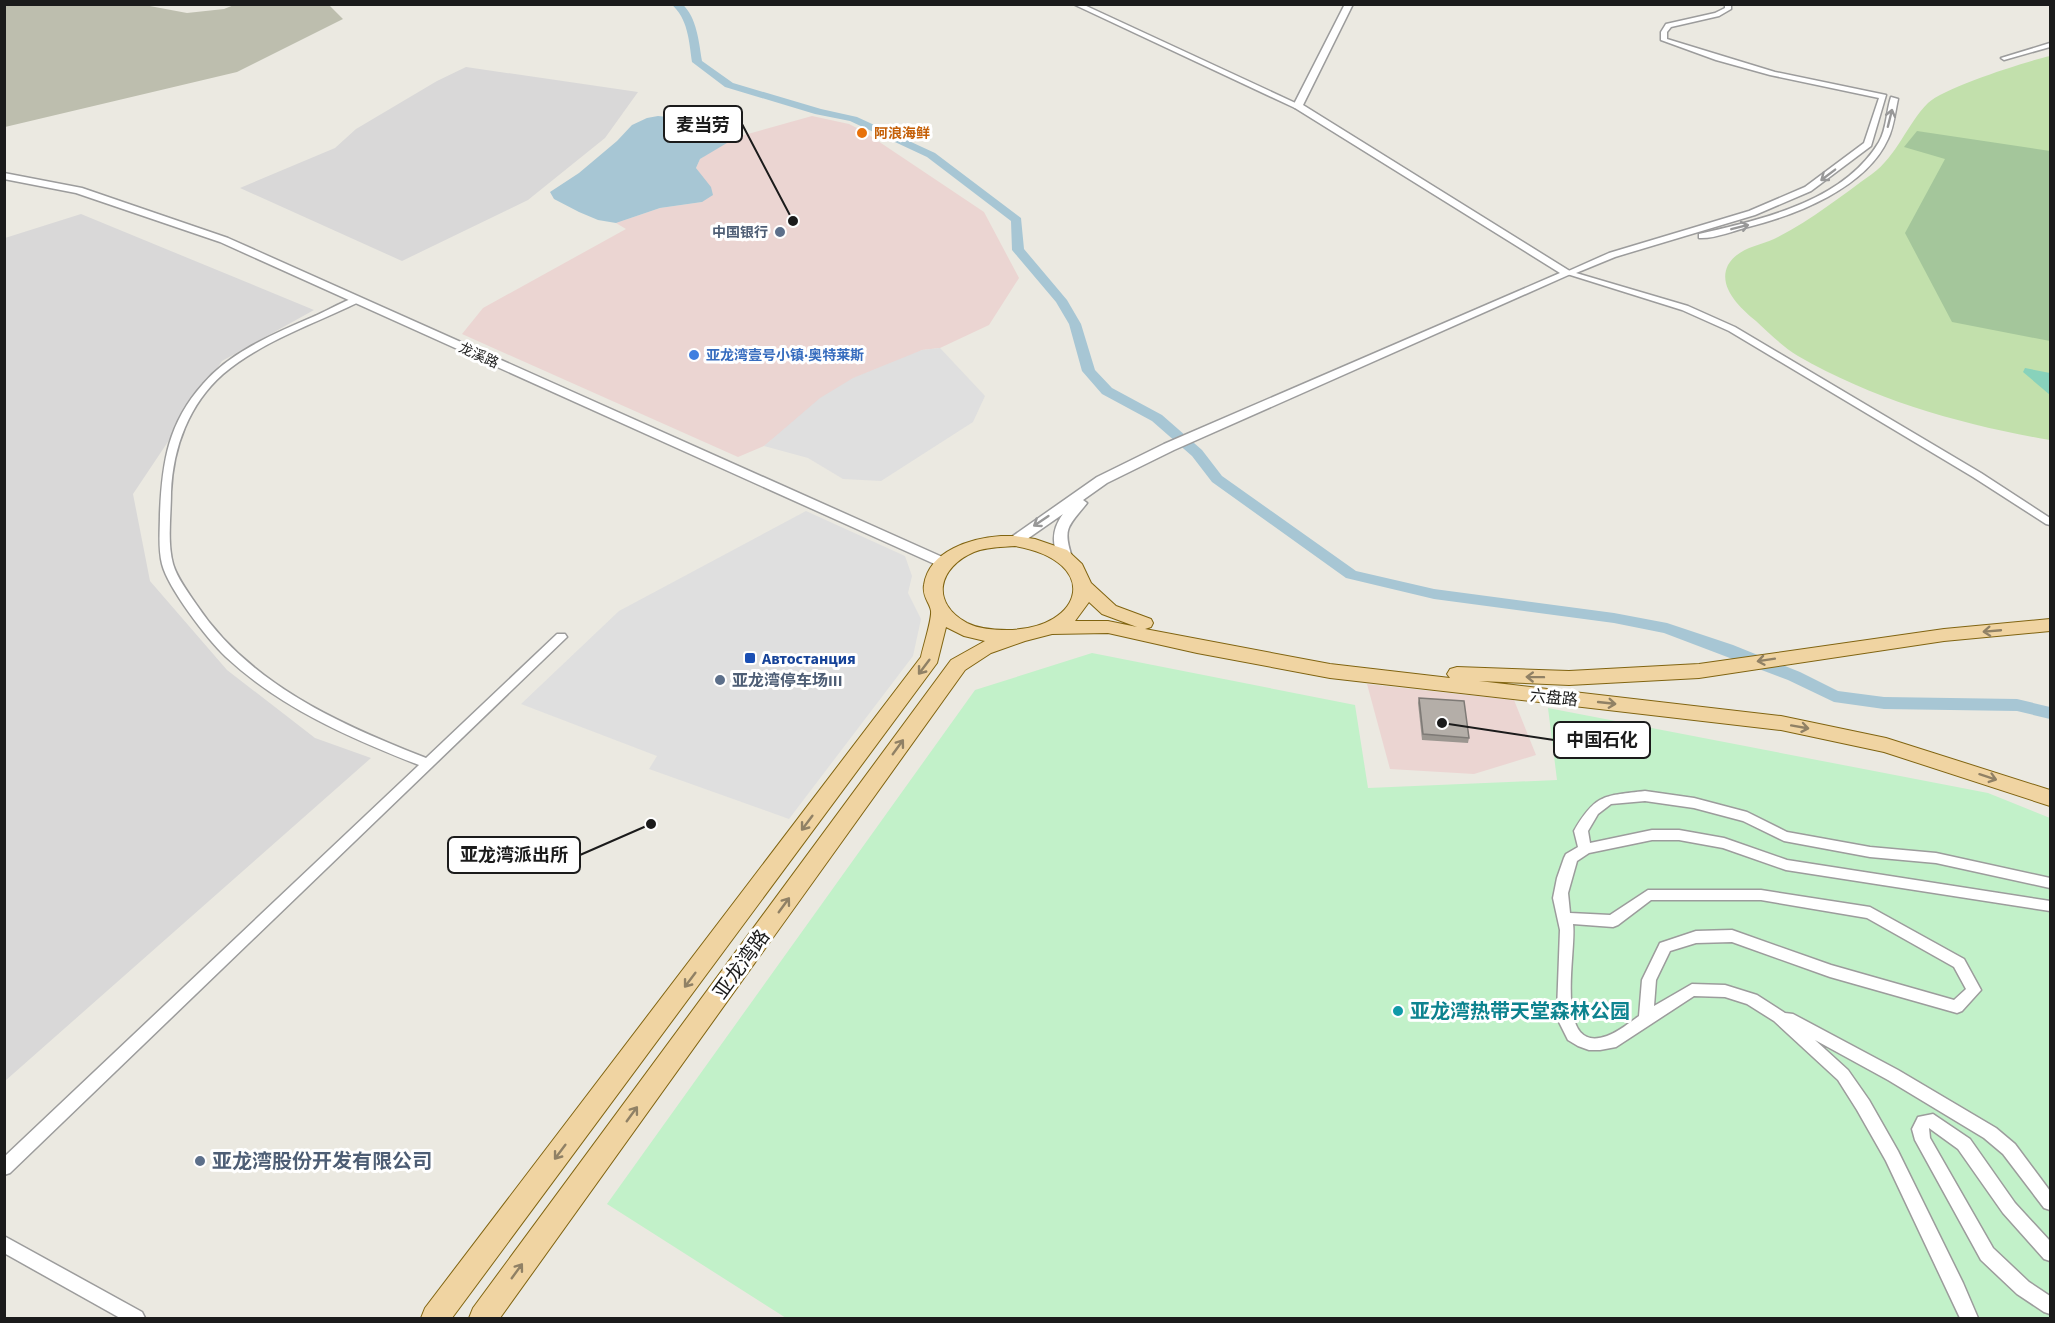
<svg xmlns="http://www.w3.org/2000/svg" width="2055" height="1323" font-family="'Source Sans 3','Noto Sans SC',sans-serif">
	<rect width="100%" height="100%" fill="#ebe9e1"/>
	<g fill="#d9d8d8">
		<polygon points="466,67 638,92 605,138 528,200 402,261 240,188 335,148 356,129 437,81"/>
		<polygon points="81,214 314,310 222,361 133,494 150,581 227,670 315,738 371,758 5,1081 5,238"/>
	</g>
	<g fill="#ebd5d2">
		<polygon points="812,116 849,124 863,131 984,212 1019,278 989,325 940,348 922,350 789,426 764,446 738,457 462,334 483,308 626,229 616,223 660,208 702,202 701,175 696,168 700,159 716,148 737,137"/>
		<polygon points="1367,684 1514,700 1536,755 1474,774 1390,769"/>
	</g>
	<polygon fill="#bdbeae" points="139,4 187,13 224,9 234,5 329,5 343,19 237,72 5,127 5,5"/>
	<path fill="#c2e0ac" d="M2050 56V440C1963 425 1876 401 1798 356 1783 347 1769 333 1756 321 1741 309 1717 287 1728 265 1738 248 1758 246 1774 239 1809 222 1841 196 1872 174 1897 156 1907 124 1928 103 1943 88 2027 61 2050 56Z"/>
	<polygon fill="#a4c69b" points="1917,131 2050,151 2050,341 1952,322 1905,233 1945,159 1904,147"/>
	<polygon fill="#c2f1c9" points="1092,653 1355,705 1368,788 1557,780 1548,708 1988,793 2050,818 2050,1318 786,1318 607,1204 975,690"/>
	<polygon fill="#88d2bb" points="2025,368 2050,373 2050,395 2023,372"/>
	<g fill="#dfdfdf">
		<polygon points="940,348 985,396 973,422 881,481 843,479 808,458 764,446 820,398 853,378 922,350"/>
		<polygon points="806,511 905,556 912,576 908,593 921,619 913,656 789,819 649,769 657,756 521,704 619,611"/>
	</g>
	<path fill="#a7c6d4" d="M658 116C683 119 717 122 737 137L700 159 696 168 711 187 713 195 702 202 660 208 616 223 598 220 579 212 554 199 550 192 579 173 617 141 632 125 647 118Z"/>
	<g fill="none" stroke-linecap="round" stroke-linejoin="round">
		<path fill="#a7c6d4" fill-rule="evenodd" d="M671 4H682C697 17 699 43 702 61L733 83 821 109 857 117 935 153 1021 218 1024 249 1067 300 1081 324 1095 370 1112 388 1162 415 1202 450 1222 476 1356 571 1434 589 1614 613 1667 623 1733 645 1800 672 1838 691 1884 697 2017 699 2050 707V719L2017 711 1884 709 1834 702 1788 680 1664 633 1614 623 1434 599 1346 578 1212 482 1192 456 1152 421 1102 394 1082 371 1069 324 1056 302 1012 250 1011 221 927 157 850 121 815 114 725 87 692 62C689 41 688 18 671 4Z"/>
		<g stroke="#9c9c9c" stroke-width="3">
			<g id="minor">
				<polygon points="1073,4 1082,4 1302,106 1295,108"/>
				<polygon points="1725,4 1731,4 1731,9 1719,16 1671,27 1667,32 1667,39 1775,72 1886,95 1871,146 1811,191 1755,215 1615,257 1576,273 1688,306 1735,327 1981,473 2050,518 2050,525 2046,524 1973,477 1729,331 1682,310 1564,273 1609,253 1749,211 1805,187 1864,143 1879,98 1770,75 1716,60 1661,40 1661,32 1666,24 1715,13 1725,8"/>
				<polygon points="2050,43 2050,47 2004,60 2001,58"/>
				<path d="M1891 97 1898 99C1895 112 1894 127 1888 139 1866 188 1796 215 1748 227 1733 231 1714 239 1699 238V234C1762 219 1843 202 1879 142 1887 128 1886 112 1891 97Z"/>
				<path d="M356 297 359 298V302C314 324 262 341 223 374 189 404 173 447 171 492 171 515 167 542 173 564 177 578 188 592 196 604 249 684 339 724 426 758L557 634H565L567 637 10 1173 4 1175V1157L419 765C350 738 281 708 226 657 207 639 168 588 162 564 158 548 160 530 160 514 162 463 168 423 203 384 231 351 276 333 315 316 328 310 342 302 356 297Z"/>
				<path d="M1645 791 1694 798 1747 812 1787 832 1870 847 1936 853 2050 878V888L1936 863 1870 857 1784 841 1743 821 1694 808 1645 801 1611 804 1598 814 1588 831 1590 843 1652 830H1679L1724 838 1787 860 2050 901V911L1786 870 1723 848 1679 840H1652L1589 853 1577 861 1568 893 1570 913 1610 915 1648 890H1761L1870 907 1964 959 1981 990 1962 1011 1957 1013 1830 977 1732 942 1696 943 1670 951 1656 980 1654 1006 1692 984 1725 985 1757 995 1785 1013 1793 1014 1898 1070 1996 1128 2015 1144 2050 1191V1210L2044 1208 2003 1154 1984 1138 1888 1080 1815 1040 1848 1070 1869 1100 1898 1151 1963 1283 1978 1318H1960L1886 1161 1857 1110 1838 1080 1774 1021 1747 1004 1725 997 1694 996 1616 1047 1600 1050H1589L1578 1046 1568 1040 1559 1022 1557 1011 1560 930 1553 898 1557 878 1564 858 1566 854 1578 847 1574 831C1596 793 1605 796 1645 791ZM1651 900H1761L1867 918 1954 967 1966 989 1954 1000 1831 965 1732 930 1696 931 1660 943 1642 980 1639 1016C1629 1023 1618 1032 1607 1036 1552 1056 1577 949 1573 924L1613 927 1618 925Z"/>
				<polygon points="1933,1114 1970,1139 2015,1203 2050,1241 2050,1261 2044,1259 2003,1213 1958,1149 1929,1128 1930,1138 1993,1248 2029,1282 2050,1296 2050,1314 2044,1312 2017,1294 1981,1260 1915,1140 1912,1129 1918,1117"/>
				<polygon points="4,1236 142,1312 145,1318 120,1318 4,1253"/>
			</g>
		</g>
		<g stroke="#9c9c9c" stroke-width="3">
			<g id="tertiary">
				<path d="M1345 4H1353L1303 105 1573 273 1174 450 1107 483 1083 500 1087 503C1069 526 1062 527 1072 557L1070 560H1060C1051 544 1052 529 1063 514L1020 544H1010L1008 541 1010 538 1097 477 1164 444 1560 273 1295 108 1293 106Z"/>
				<polygon points="4,173 82,188 228,238 949,560 951,563 944,567 939,566 220,242 76,193 4,179"/>
			</g>
		</g>
		<g stroke="#806411" stroke-width="2">
			<path id="primary" d="M1001 536H1015L1035 539 1067 550 1082 564 1091 583 1116 606 1151 619 1153 623 1151 627 1145 629 1330 664 1450 678 1447 674 1450 669 1457 667 1569 671 1699 664 1944 629 2050 619V631L1944 641 1699 678 1569 685 1479 681 1781 716 1886 738 2050 790V806L1884 752 1781 730 1330 678 1197 653 1108 633 1052 634 1025 641 991 653 965 670 500 1318H469L473 1308 951 660 985 641 964 636 946 627 937 663 452 1318H421L425 1308 921 657C923 647 932 619 931 611 930 603 922 597 924 585 929 550 972 538 1001 536ZM1015 546C1102 561 1085 629 1007 630 993 630 979 629 967 623 929 602 939 567 974 552 987 547 1002 547 1015 546ZM1089 602 1102 614 1137 627 1108 621H1075Z"/>
		</g>
		<use href="#minor" fill="#fff" fill-rule="evenodd"/>
		<use href="#tertiary" fill="#fff" fill-rule="evenodd"/>
		<use href="#primary" fill="#f0d4a2" fill-rule="evenodd"/>
	</g>
	<polygon fill="#9b9690" points="1419,698 1469,738 1468,743 1422,740 1418,703"/>
	<polygon fill="#b4aea8" stroke="#7e7a76" stroke-width="1.5" points="1419,698 1464,701 1469,738 1423,734"/>
	<defs><path id="oneway-shaft" d="M-6 0H5M1.5-3L5.5 0L1.5 3" fill="none" stroke-width="1.6" stroke-linecap="round" stroke-linejoin="round" transform="scale(1.5)"/></defs>
	<g stroke="#989898">
		<use href="#oneway-shaft" transform="translate(1890 118) rotate(-76)"/>
		<use href="#oneway-shaft" transform="translate(1828 175) rotate(143)"/>
		<use href="#oneway-shaft" transform="translate(1740 227) rotate(-14)"/>
		<use href="#oneway-shaft" transform="translate(1041 521) rotate(146)"/>
	</g>
	<g stroke="#908165">
		<use href="#oneway-shaft" transform="translate(1992 631) rotate(175)"/>
		<use href="#oneway-shaft" transform="translate(1766 660) rotate(171)"/>
		<use href="#oneway-shaft" transform="translate(924 667) rotate(127)"/>
		<use href="#oneway-shaft" transform="translate(1535 677) rotate(-179)"/>
		<use href="#oneway-shaft" transform="translate(1607 703) rotate(6)"/>
		<use href="#oneway-shaft" transform="translate(1800 727) rotate(10)"/>
		<use href="#oneway-shaft" transform="translate(898 747) rotate(-54)"/>
		<use href="#oneway-shaft" transform="translate(1988 777) rotate(18)"/>
		<use href="#oneway-shaft" transform="translate(807 823) rotate(127)"/>
		<use href="#oneway-shaft" transform="translate(784 905) rotate(-54)"/>
		<use href="#oneway-shaft" transform="translate(690 980) rotate(127)"/>
		<use href="#oneway-shaft" transform="translate(632 1114) rotate(-54)"/>
		<use href="#oneway-shaft" transform="translate(560 1152) rotate(127)"/>
		<use href="#oneway-shaft" transform="translate(517 1271) rotate(-54)"/>
	</g>
	<circle fill="#e8710a" stroke="#fff" stroke-width="2" cx="862" cy="133" r="6"/>
	<g fill="#5c6f8a" stroke="#fff" stroke-width="2">
		<circle cx="780" cy="232" r="6"/>
		<circle cx="720" cy="680" r="6"/>
		<circle cx="200" cy="1161" r="6"/>
	</g>
	<circle fill="#3f7fe0" stroke="#fff" stroke-width="2" cx="694" cy="355" r="6"/>
	<rect fill="#1a4fb4" stroke="#fff" stroke-width="2" x="744" y="652" width="12" height="12" rx="3"/>
	<circle fill="#0f9aa8" stroke="#fff" stroke-width="2" cx="1398" cy="1011" r="6"/>
	<g text-anchor="middle" stroke-width="6" stroke-linejoin="round" paint-order="stroke">
		<g font-size="14" font-weight="bold" fill="#c56008" stroke="#fff" text-anchor="start">
			<text x="874" y="138">阿浪海鲜</text>
		</g>
		<g font-size="14" font-weight="bold" fill="#4e5e75" stroke="#fff" text-anchor="end">
			<text x="768" y="237">中国银行</text>
		</g>
		<g font-size="14" fill="#1b1b1b" stroke="#fff">
			<text transform="translate(479 355) rotate(24)" y="5">龙溪路</text>
		</g>
		<g font-size="14" font-weight="bold" fill="#366cbe" stroke="#fff" text-anchor="start">
			<text x="706" y="360">亚龙湾壹号小镇·奥特莱斯</text>
		</g>
		<g font-size="16" font-weight="bold" fill="#164399" stroke="#fff" text-anchor="start">
			<text x="762" y="664">Автостанция</text>
		</g>
		<g font-size="16" font-weight="bold" fill="#4e5e75" stroke="#fff" text-anchor="start">
			<text x="732" y="686">亚龙湾停车场III</text>
		</g>
		<g font-size="16" fill="#1b1b1b" stroke="#fff">
			<text transform="translate(1554 697) rotate(6)" y="6">六盘路</text>
		</g>
		<g font-size="20" fill="#1b1b1b" stroke="#fff">
			<text transform="translate(741 964) rotate(-54)" y="7">亚龙湾路</text>
		</g>
		<g font-size="20" font-weight="bold" fill="#0d838f" stroke="#fff" text-anchor="start">
			<text x="1410" y="1018">亚龙湾热带天堂森林公园</text>
		</g>
		<g font-size="20" font-weight="bold" fill="#4e5e75" stroke="#fff" text-anchor="start">
			<text x="212" y="1168">亚龙湾股份开发有限公司</text>
		</g>
	</g>
	<path fill="none" stroke="#1b1b1b" stroke-width="2" d="M793 221L742 124M1442 723L1554 740M651 824L580 855"/>
	<g fill="#1b1b1b" stroke="#fff" stroke-width="2">
		<circle cx="793" cy="221" r="6"/>
		<circle cx="1442" cy="723" r="6"/>
		<circle cx="651" cy="824" r="6"/>
	</g>
	<g fill="#fff" stroke="#1b1b1b" stroke-width="2">
		<rect x="664" y="106" width="78" height="36" rx="6"/>
		<rect x="1554" y="722" width="96" height="36" rx="6"/>
		<rect x="448" y="837" width="132" height="36" rx="6"/>
	</g>
	<g font-size="18" text-anchor="middle" font-weight="bold" fill="#1b1b1b">
		<text x="703" y="131">麦当劳</text>
		<text x="1602" y="746">中国石化</text>
		<text x="514" y="861">亚龙湾派出所</text>
	</g>
	<rect width="2055" height="1323" fill="none" stroke="#1b1b1b" stroke-width="12"/>
</svg>
